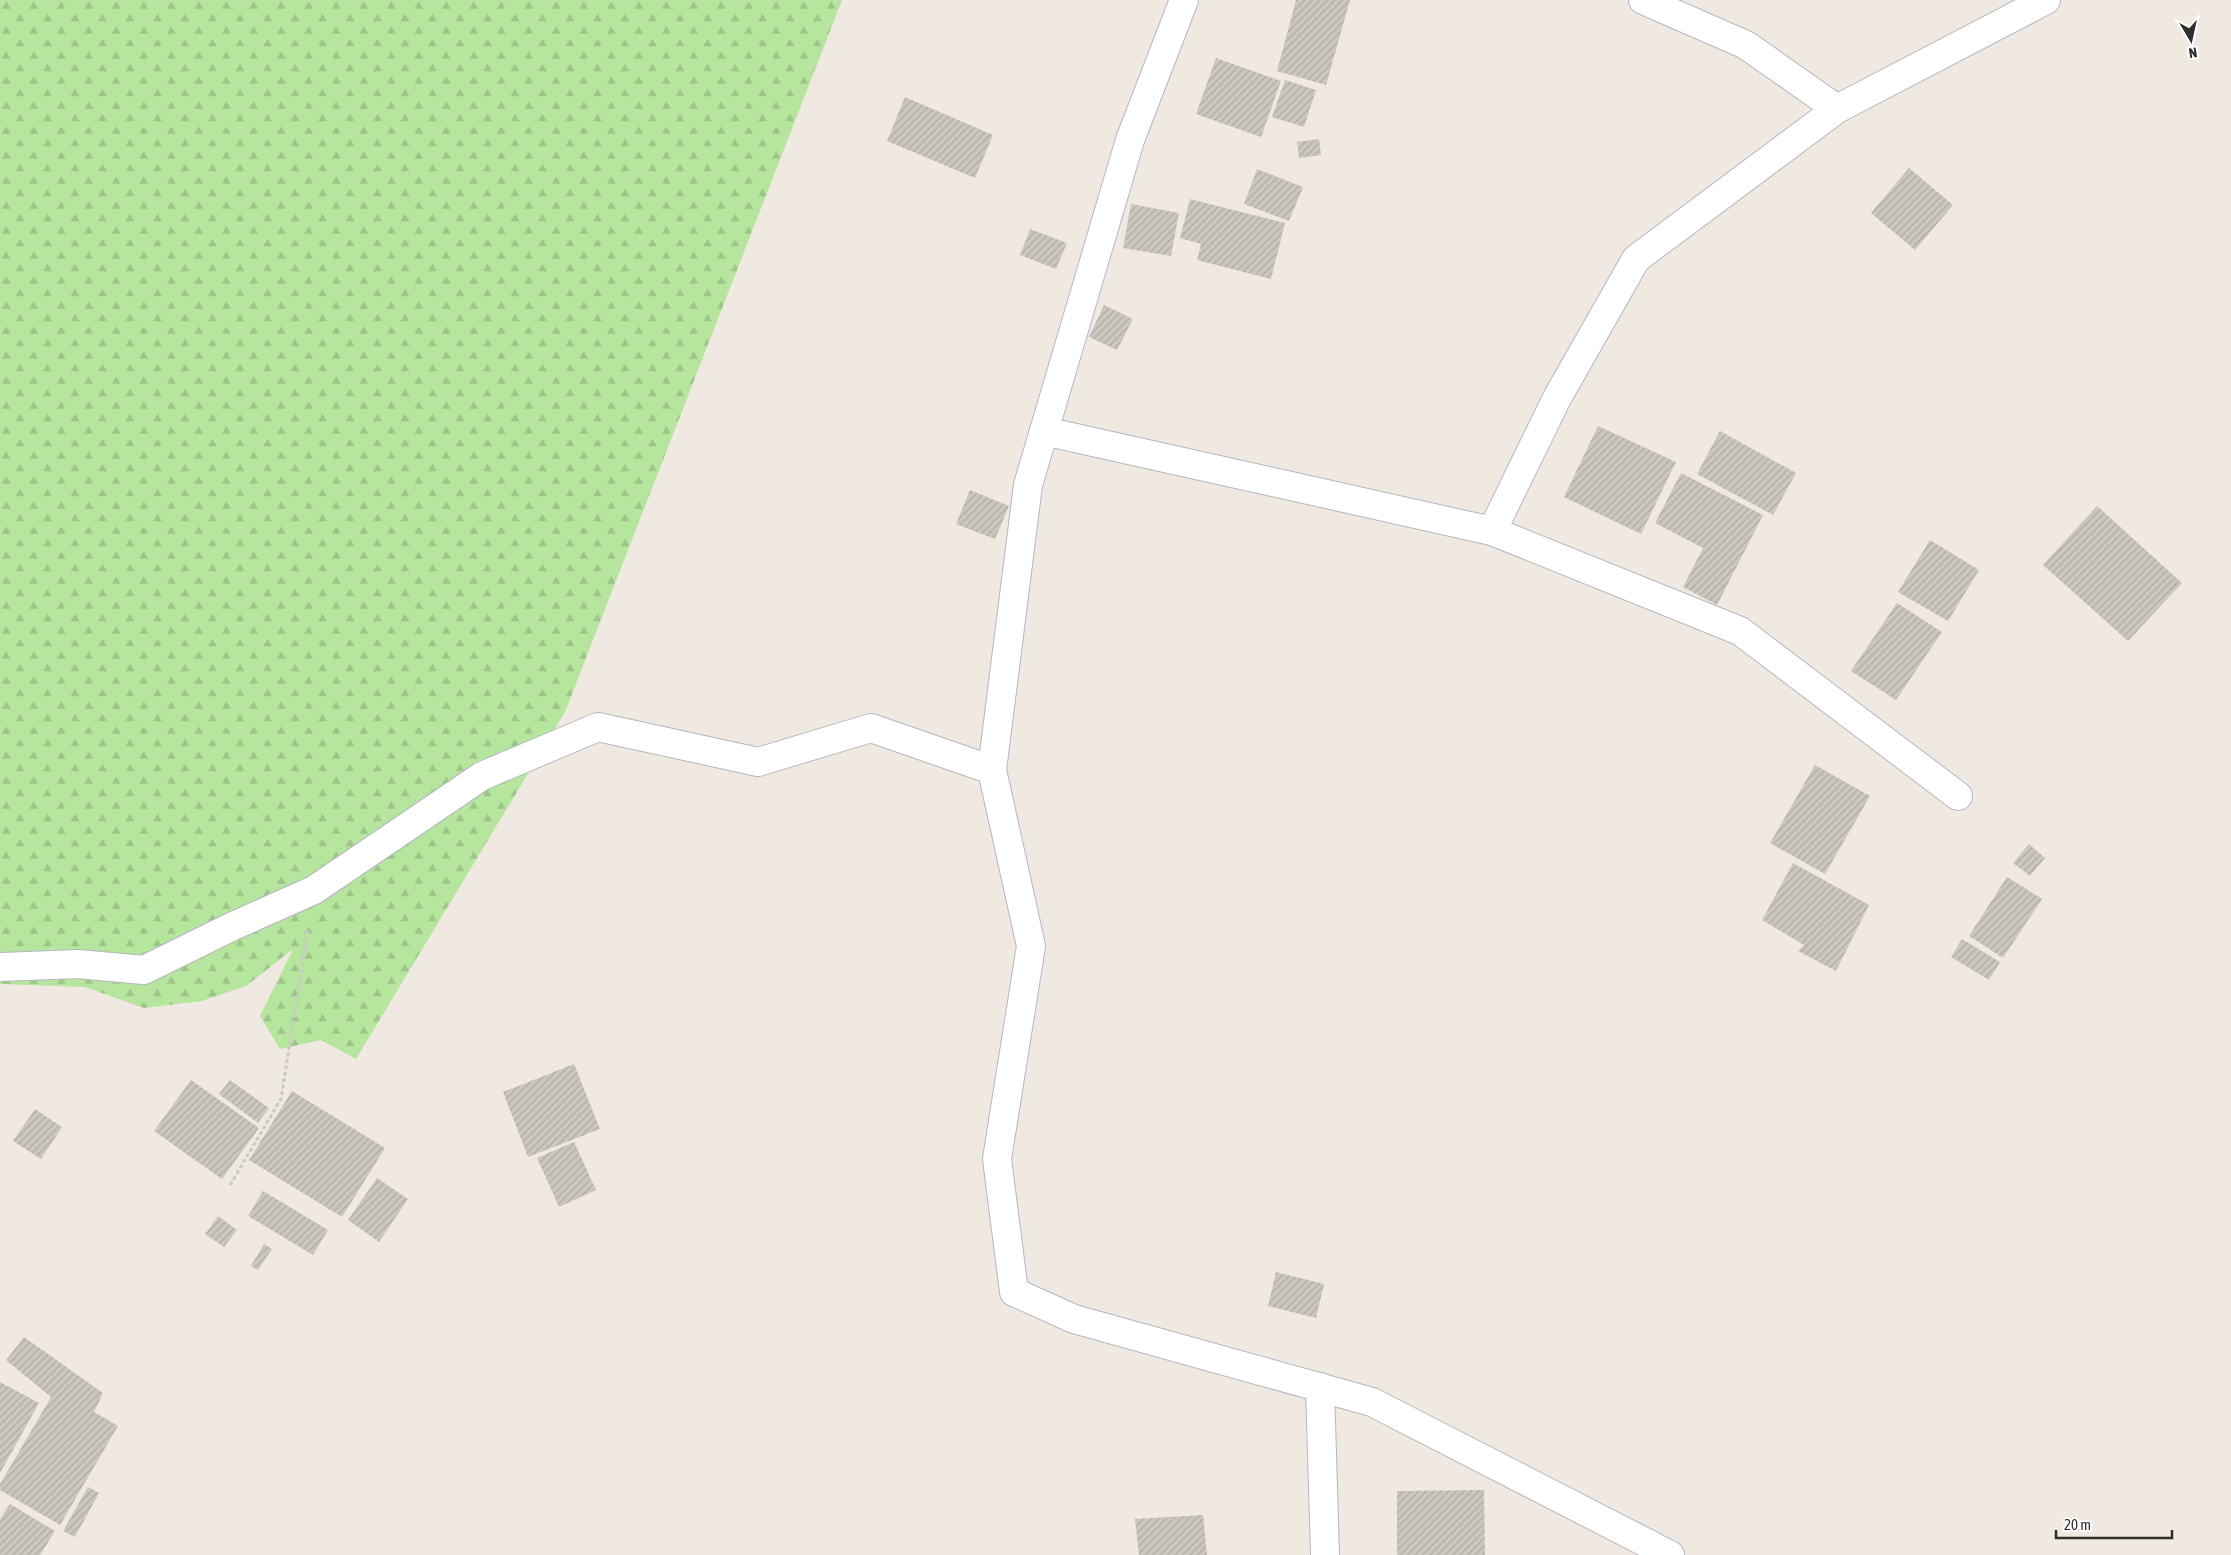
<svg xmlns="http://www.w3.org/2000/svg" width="2231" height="1555" font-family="'Asap Condensed',sans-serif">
	<defs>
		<pattern id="forest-firs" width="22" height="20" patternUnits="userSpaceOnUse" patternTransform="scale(1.25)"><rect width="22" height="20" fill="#b6e59e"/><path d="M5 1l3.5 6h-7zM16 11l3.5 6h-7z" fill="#9dc588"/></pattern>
		<pattern id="building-hatch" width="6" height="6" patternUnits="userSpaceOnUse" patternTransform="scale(1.25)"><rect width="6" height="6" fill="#cbc7bf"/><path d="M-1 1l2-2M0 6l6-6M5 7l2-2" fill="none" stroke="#afaba4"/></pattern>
	</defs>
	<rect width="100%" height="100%" fill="#efe9e1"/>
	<polygon fill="url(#forest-firs)" points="0,0 842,0 565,712 356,1059 321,1040 280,1049 260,1016 293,949 246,986 202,1001 144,1008 85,987 0,984"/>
	<g fill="url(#building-hatch)">
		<polygon points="1296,0 1350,0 1326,85 1277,71"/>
		<polygon points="1216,58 1281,81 1261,137 1196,114"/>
		<polygon points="1285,80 1316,90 1304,127 1272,117"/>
		<polygon points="905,97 993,135 975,178 887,141"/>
		<polygon points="1319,139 1321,155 1299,158 1297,142"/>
		<polygon points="1909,168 1953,205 1915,250 1871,213"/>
		<polygon points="1257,169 1303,187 1289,221 1244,204"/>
		<polygon points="1190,199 1285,223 1271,279 1197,260 1201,244 1180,238"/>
		<polygon points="1131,204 1179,213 1171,256 1123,248"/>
		<polygon points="1030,229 1067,243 1056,269 1020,255"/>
		<polygon points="1104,305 1133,319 1117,350 1089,337"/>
		<polygon points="1598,426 1676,462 1641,534 1564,497"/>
		<polygon points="1720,431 1796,473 1773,515 1697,474"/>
		<polygon points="1681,473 1763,515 1717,605 1683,587 1703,548 1655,523"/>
		<polygon points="970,490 1009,506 995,539 956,524"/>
		<polygon points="2097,506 2182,583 2128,641 2043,565"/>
		<polygon points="1930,540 1979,570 1948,621 1898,592"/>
		<polygon points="1897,603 1942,632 1896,700 1851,671"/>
		<polygon points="1815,765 1870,796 1825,874 1770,843"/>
		<polygon points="2029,844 2045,858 2030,876 2013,863"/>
		<polygon points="1793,863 1869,905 1836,971 1798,951 1804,945 1762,920"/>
		<polygon points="2007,877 2042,899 2003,958 1969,936"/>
		<polygon points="1962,939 2000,962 1989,980 1951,957"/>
		<polygon points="574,1064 600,1129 528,1157 503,1092"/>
		<polygon points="191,1080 259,1128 222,1179 154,1131"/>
		<polygon points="230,1080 269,1108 258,1123 219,1094"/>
		<polygon points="292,1091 385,1148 342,1217 249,1160"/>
		<polygon points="35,1109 62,1127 41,1159 13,1141"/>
		<polygon points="574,1142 596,1190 559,1207 537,1158"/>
		<polygon points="377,1178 408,1199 379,1242 348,1220"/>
		<polygon points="263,1191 328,1230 313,1255 248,1216"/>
		<polygon points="218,1216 237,1230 224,1247 205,1234"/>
		<polygon points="264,1244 272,1249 258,1270 251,1266"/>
		<polygon points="1276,1272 1324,1284 1316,1318 1268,1306"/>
		<polygon points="24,1337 103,1393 94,1412 118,1426 60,1525 0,1490 0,1484 51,1397 6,1360"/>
		<polygon points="0,1382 39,1403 0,1473"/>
		<polygon points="88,1487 99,1493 75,1537 63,1531"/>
		<polygon points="1484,1490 1485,1555 1397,1555 1397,1491"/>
		<polygon points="10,1504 55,1531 40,1555 0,1555 0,1519"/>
		<polygon points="1203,1515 1207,1555 1139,1555 1135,1519"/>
	</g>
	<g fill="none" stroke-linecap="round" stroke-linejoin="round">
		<g stroke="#b4b7c1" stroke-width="30">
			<g id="street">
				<polyline points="1643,0 1746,45 1837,109"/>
				<polyline points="1044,431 1492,531 1740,631 1958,796"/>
				<polyline points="1492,531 1557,398 1636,259 1837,109 2046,0"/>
				<polyline points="992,770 1028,485 1130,140 1184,0"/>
				<polyline points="0,967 78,964 144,970 231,927 314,890 482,776 598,727 758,762 871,728 992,770 1031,946 997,1159 1014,1292 1074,1319 1372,1402 1670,1555"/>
				<polyline points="1320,1387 1325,1555"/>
			</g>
		</g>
		<polyline stroke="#c9c9c9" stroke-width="3" stroke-dasharray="4 2.5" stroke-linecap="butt" points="230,1185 281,1099 308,930"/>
		<use href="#street" stroke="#fff" stroke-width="28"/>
	</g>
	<g transform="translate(2191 40) rotate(171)" stroke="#ffffff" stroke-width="4" paint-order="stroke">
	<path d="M0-4L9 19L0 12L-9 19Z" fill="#2e2e2e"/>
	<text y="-8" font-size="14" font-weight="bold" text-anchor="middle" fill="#2e2e2e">N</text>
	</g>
	<path d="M2056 1530v8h116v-8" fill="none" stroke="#2e2e2e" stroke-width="2.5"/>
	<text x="2064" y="1530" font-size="15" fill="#2e2e2e" stroke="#ffffff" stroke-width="4" paint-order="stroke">20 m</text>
</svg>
